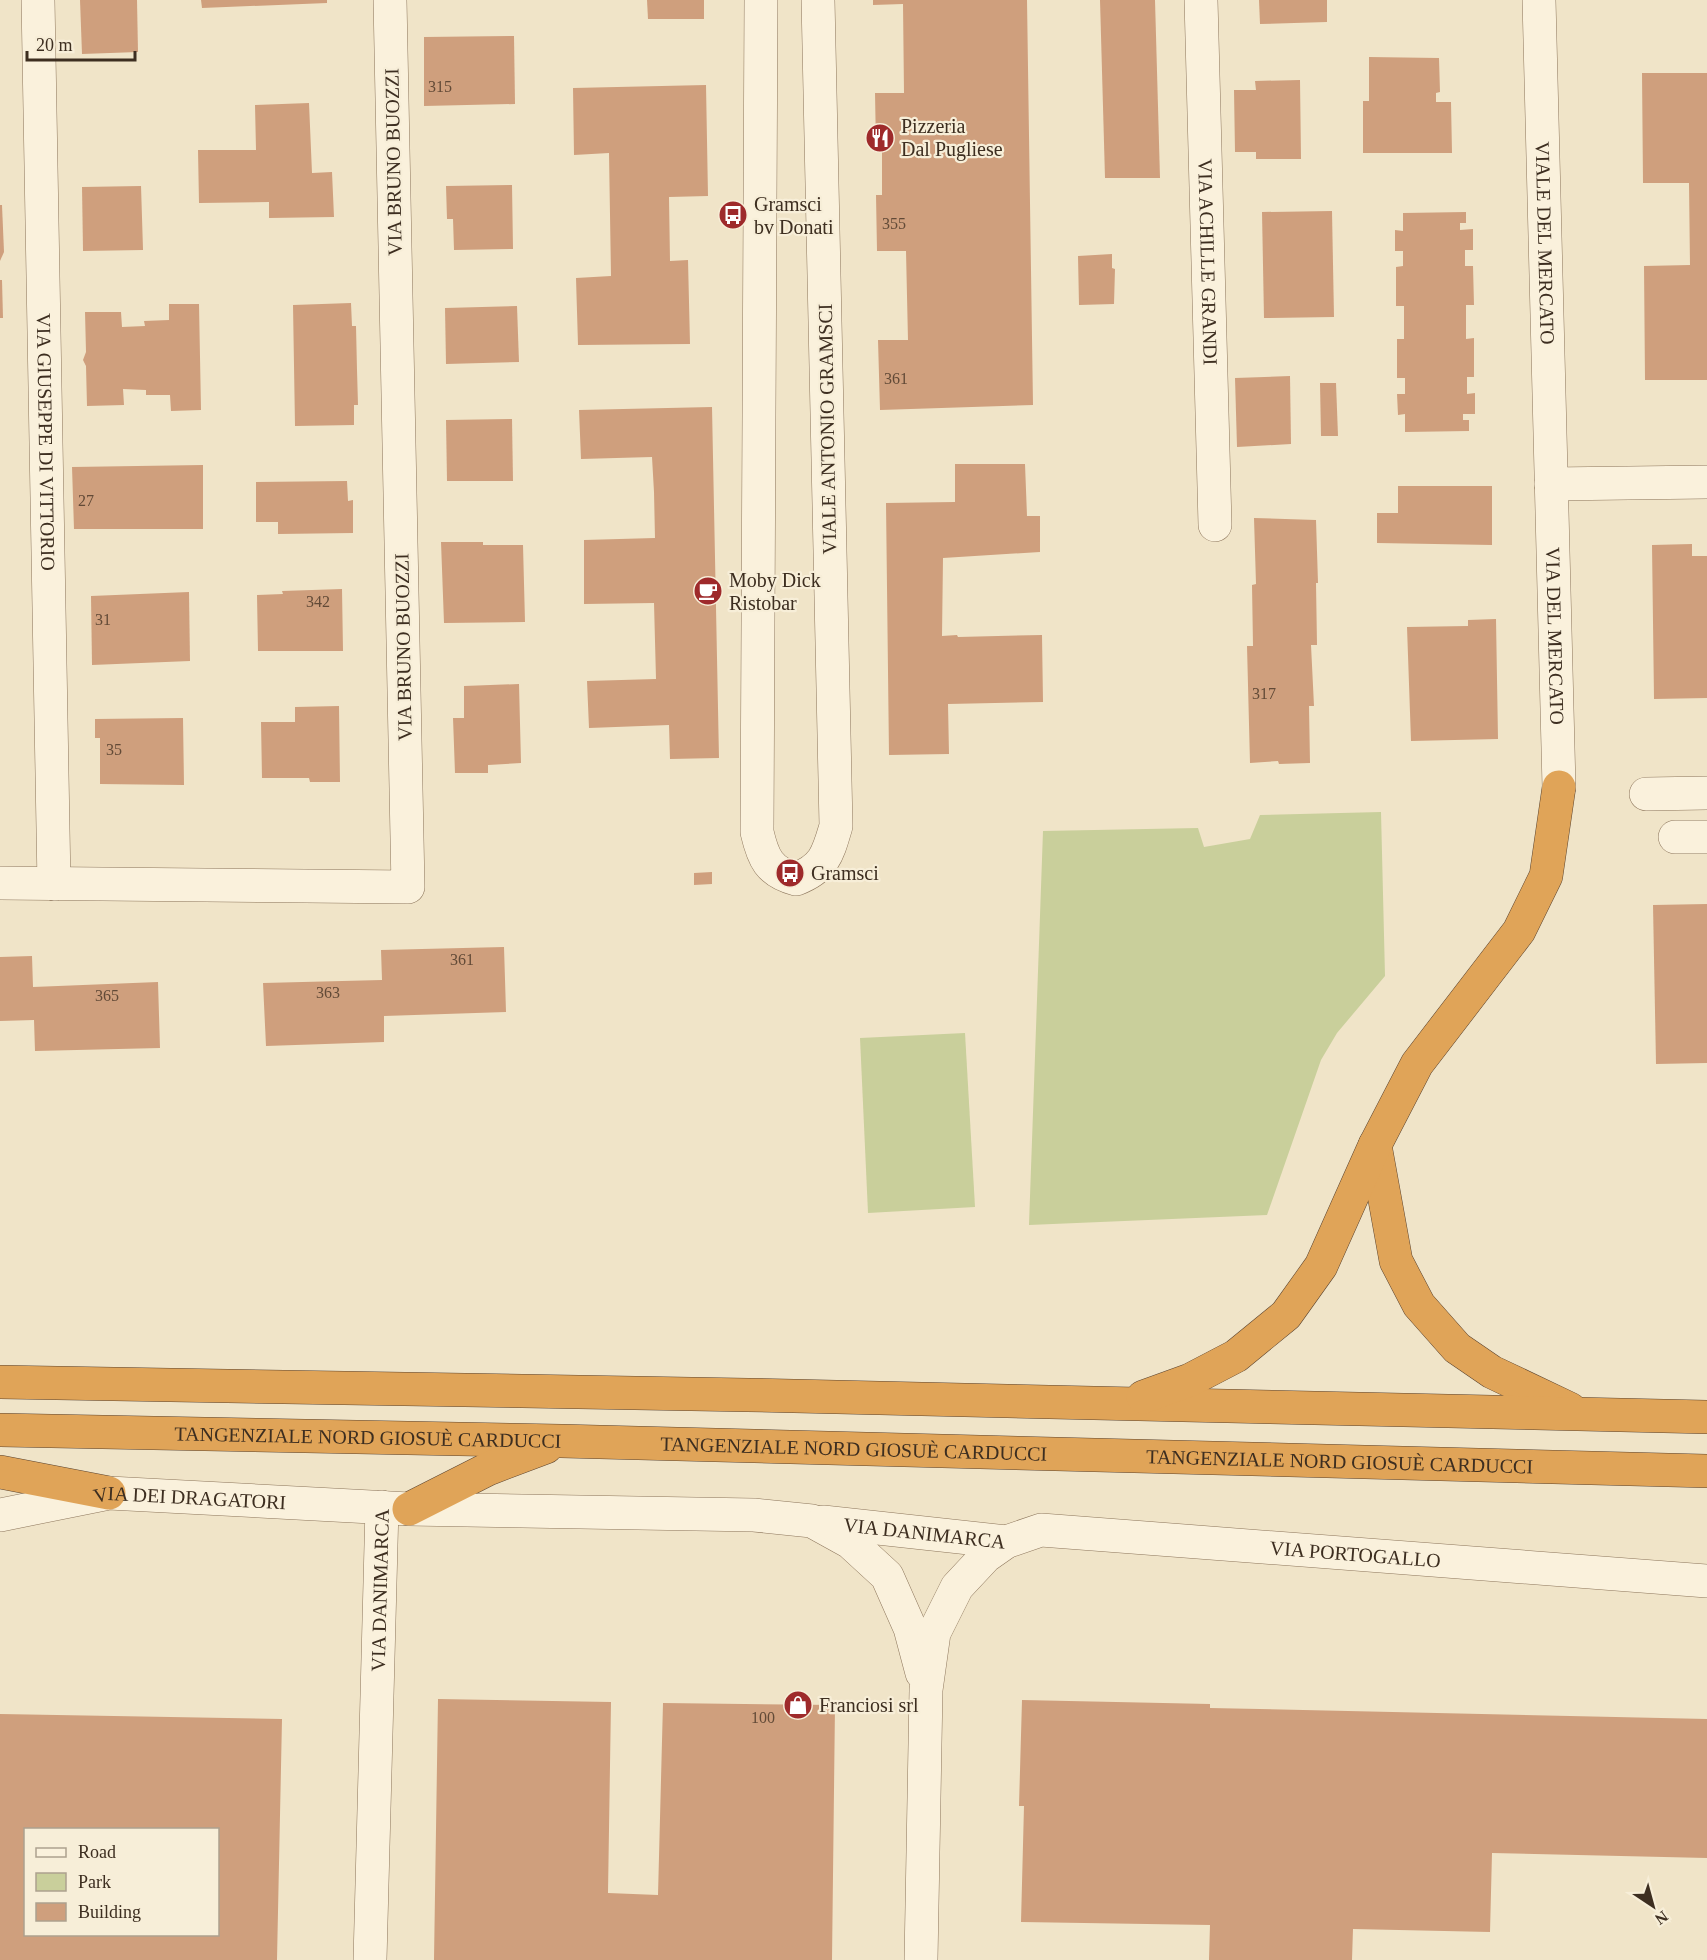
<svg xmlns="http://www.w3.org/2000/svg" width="1707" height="1960" font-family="Georgia,serif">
	<rect width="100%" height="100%" fill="#f0e4c8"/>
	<g fill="#c9cf9b">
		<polygon points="1381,812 1385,976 1337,1033 1321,1060 1267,1215 1029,1225 1043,831 1198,828 1204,847 1250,839 1260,815"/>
		<polygon points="965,1033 975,1207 868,1213 860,1038"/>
	</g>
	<g fill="#cf9f7d" fill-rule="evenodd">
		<polygon points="80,0 137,0 138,52 82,54"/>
		<polygon points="201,0 327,0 327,3 202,8"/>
		<polygon points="647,0 704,0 704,19 648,19"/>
		<polygon points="873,0 1027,0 1033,405 880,410 878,340 908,340 906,251 877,251 876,195 882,195 882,147 876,147 875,93 904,93 903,4 873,5"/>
		<polygon points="1100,0 1155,0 1160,178 1105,178"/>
		<polygon points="1259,0 1327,0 1327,22 1260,24"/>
		<polygon points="514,36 515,104 424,106 424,37"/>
		<polygon points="1369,57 1439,58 1440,92 1436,93 1436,102 1451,102 1452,153 1363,153 1363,101 1369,101"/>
		<polygon points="1642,73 1707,73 1707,380 1645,380 1644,266 1690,265 1689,183 1643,183"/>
		<polygon points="1300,80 1301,159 1256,159 1256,152 1235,152 1234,90 1256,90 1255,81"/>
		<polygon points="706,85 708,196 669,197 670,261 688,260 690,344 578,345 576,278 611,276 609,153 574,155 573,88"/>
		<polygon points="309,103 312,173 332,172 334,217 269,218 269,202 199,203 198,150 256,150 255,105"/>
		<polygon points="512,185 513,249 454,250 453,219 447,219 446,186"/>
		<polygon points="141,186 143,250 83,251 82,187"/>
		<polygon points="0,205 2,205 4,252 0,261"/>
		<polygon points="1332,211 1334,317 1264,318 1262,212"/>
		<polygon points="1466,212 1466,223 1460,223 1460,230 1473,229 1473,250 1465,250 1465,266 1473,266 1474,305 1466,305 1466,339 1474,338 1474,377 1467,377 1467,394 1475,393 1475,414 1463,414 1463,420 1469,420 1469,431 1405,432 1405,414 1398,415 1397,394 1405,394 1405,378 1397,378 1397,339 1404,339 1404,306 1396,306 1396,267 1403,266 1403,251 1395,251 1395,230 1403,231 1403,213"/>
		<polygon points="1112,254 1112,268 1115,269 1114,304 1079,305 1078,256"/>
		<polygon points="0,280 2,280 3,318 0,318"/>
		<polygon points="351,303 352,326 356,326 357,370 358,405 354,405 354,425 295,426 293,305"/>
		<polygon points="169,304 199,304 201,410 171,411 170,395 146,395 146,390 123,389 124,405 87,406 86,366 83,360 86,352 85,312 121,312 122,327 145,326 144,321 169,320"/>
		<polygon points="517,306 519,362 446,364 445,308"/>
		<polygon points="1290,376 1291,444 1237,447 1235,378"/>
		<polygon points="1320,383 1336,383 1338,436 1321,436"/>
		<polygon points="712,407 719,758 670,759 669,725 589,728 587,681 656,679 654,603 584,604 584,540 655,538 654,492 652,457 581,459 579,410"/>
		<polygon points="512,419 513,481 447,481 446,420"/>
		<polygon points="955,464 1025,464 1027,516 1040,516 1040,552 943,558 942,636 957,635 958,637 1042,635 1043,702 948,704 949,754 889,755 886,503 955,502"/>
		<polygon points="203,465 203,529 74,529 72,467"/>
		<polygon points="347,481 348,501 353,500 353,533 278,534 278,522 256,522 256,482"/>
		<polygon points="1398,486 1492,486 1492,545 1377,543 1377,513 1398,513"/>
		<polygon points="1254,518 1316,520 1318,583 1316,583 1317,645 1311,645 1314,706 1309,706 1310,763 1279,764 1278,761 1250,763 1247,646 1253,646 1252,585 1256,584"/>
		<polygon points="441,542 483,542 483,545 523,545 525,622 444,623"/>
		<polygon points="1692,544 1692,556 1707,556 1707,698 1654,699 1652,545"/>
		<polygon points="342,589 343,651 258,651 257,595 283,594 282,591"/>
		<polygon points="189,592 190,661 92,665 91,596"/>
		<polygon points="1496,619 1498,739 1411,741 1407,627 1468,626 1468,620"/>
		<polygon points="519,684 521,763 488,765 488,773 455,773 453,718 464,718 464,686"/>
		<polygon points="339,706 340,782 310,782 309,778 262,778 261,722 295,722 295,707"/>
		<polygon points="183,718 184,785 100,784 100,738 95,738 95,719"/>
		<polygon points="712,872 712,884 694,885 694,873"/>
		<polygon points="1707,904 1707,1063 1656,1064 1653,905"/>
		<polygon points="504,947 506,1012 384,1016 384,1042 266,1046 263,983 382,980 381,950"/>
		<polygon points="32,956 33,987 158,982 160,1048 35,1051 34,1020 0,1021 0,957"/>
		<polygon points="438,1699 611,1702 608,1893 658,1895 663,1703 835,1705 832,1960 434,1960"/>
		<polygon points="1022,1700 1210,1704 1210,1708 1707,1719 1707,1858 1492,1853 1490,1932 1353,1929 1352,1960 1209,1960 1210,1925 1021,1922 1024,1806 1019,1806"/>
		<path d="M0 1714 282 1719 277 1960H0ZM26 1830H218V1935H26Z"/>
	</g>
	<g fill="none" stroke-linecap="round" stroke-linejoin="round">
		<g stroke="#8d765c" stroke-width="34">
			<g id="minor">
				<path id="s1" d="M38 0 54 884"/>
				<path d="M761 0 757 832C763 858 769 872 796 879 825 868 828 853 836 826L818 0"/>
				<path id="s2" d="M1201 0 1215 525"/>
				<path id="s3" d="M1539 0 1559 787"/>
				<polyline points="1551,484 1707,482"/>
				<polyline points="1646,794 1707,793"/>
				<polyline points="1675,837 1707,837"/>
				<polyline points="0,883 408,887 390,0"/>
				<path id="s4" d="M0 1515 109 1493 409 1509 754 1515 812 1521 850 1542 887 1576 910 1628 922 1673"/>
				<path id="s5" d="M823 1522 1006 1542"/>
				<path id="s6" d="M370 1960 382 1507"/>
				<path id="s7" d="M921 1960 926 1690 934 1633 957 1587 986 1556 1006 1542 1041 1530 1707 1581"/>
			</g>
		</g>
		<g stroke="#5b4430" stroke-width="34">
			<g id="highway">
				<polyline points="1375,1145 1396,1261 1419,1305 1457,1348 1492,1372 1570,1409"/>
				<polyline points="0,1382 748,1395 1707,1417"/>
				<polyline points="1143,1397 1190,1380 1236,1356 1286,1315 1321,1266 1375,1145 1417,1064 1519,931 1546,876 1559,787"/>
				<path id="s8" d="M0 1430 561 1441 1707 1471"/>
				<polyline points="0,1472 109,1493"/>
				<polyline points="409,1509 488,1469 546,1447"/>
			</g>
		</g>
		<use href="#minor" stroke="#faf1dc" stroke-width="33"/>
		<use href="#highway" stroke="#e0a458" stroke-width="33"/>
	</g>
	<defs>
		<g id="restaurant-disc" transform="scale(1.5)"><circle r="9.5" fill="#9e2a2b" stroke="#f7eed8"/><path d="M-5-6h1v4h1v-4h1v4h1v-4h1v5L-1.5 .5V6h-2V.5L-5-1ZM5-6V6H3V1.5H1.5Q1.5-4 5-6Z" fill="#fff"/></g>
		<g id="bus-disc" transform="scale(1.5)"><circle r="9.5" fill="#9e2a2b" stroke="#f7eed8"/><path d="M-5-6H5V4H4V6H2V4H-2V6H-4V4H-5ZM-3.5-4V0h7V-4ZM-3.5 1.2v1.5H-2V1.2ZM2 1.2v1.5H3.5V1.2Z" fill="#fff"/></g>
		<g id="cafe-disc" transform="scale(1.5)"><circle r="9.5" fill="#9e2a2b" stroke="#f7eed8"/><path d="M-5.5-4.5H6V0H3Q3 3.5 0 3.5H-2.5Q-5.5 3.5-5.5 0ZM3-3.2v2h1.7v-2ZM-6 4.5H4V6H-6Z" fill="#fff"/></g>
		<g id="shop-disc" transform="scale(1.5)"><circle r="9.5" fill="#9e2a2b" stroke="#f7eed8"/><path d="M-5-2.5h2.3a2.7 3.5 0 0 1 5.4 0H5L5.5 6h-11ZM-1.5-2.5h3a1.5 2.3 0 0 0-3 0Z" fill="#fff"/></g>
	</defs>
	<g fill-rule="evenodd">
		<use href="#restaurant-disc" x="880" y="138"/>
		<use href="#bus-disc" x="733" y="215"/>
		<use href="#cafe-disc" x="708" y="591"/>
		<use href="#bus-disc" x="790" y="873"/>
		<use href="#shop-disc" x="798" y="1705"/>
	</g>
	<g text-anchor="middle" stroke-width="4.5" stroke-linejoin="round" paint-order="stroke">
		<g font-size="16" fill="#624a37">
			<text x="440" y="92">315</text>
			<text x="894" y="229">355</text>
			<text x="896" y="384">361</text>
			<text x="86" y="506">27</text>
			<text x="318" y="607">342</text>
			<text x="103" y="625">31</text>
			<text x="1264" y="699">317</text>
			<text x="114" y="755">35</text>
			<text x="462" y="965">361</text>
			<text x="328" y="998">363</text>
			<text x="107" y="1001">365</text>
			<text x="763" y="1723">100</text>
		</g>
		<g font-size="20" fill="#3d2e20" stroke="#f7eed8" text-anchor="start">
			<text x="901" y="133">Pizzeria<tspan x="901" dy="23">Dal Pugliese</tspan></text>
			<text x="754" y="211">Gramsci<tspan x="754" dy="23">bv Donati</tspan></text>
			<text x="729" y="587">Moby Dick<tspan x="729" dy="23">Ristobar</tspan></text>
			<text x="811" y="880">Gramsci</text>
			<text x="819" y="1712">Franciosi srl</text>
		</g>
		<g font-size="20" fill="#3d2e20" stroke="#f7eed8">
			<text transform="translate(393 162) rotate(-91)" y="7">VIA BRUNO BUOZZI</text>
			<text dy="7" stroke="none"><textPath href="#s3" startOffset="243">VIALE DEL MERCATO</textPath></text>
			<text dy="7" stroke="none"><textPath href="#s2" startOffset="262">VIA ACHILLE GRANDI</textPath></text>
			<text transform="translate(827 429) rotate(-91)" y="7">VIALE ANTONIO GRAMSCI</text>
			<text dy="7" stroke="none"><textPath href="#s1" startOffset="442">VIA GIUSEPPE DI VITTORIO</textPath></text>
			<text dy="7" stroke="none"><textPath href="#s3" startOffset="636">VIA DEL MERCATO</textPath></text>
			<text transform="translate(403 647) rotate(-91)" y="7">VIA BRUNO BUOZZI</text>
			<text dy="7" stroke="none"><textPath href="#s8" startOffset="368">TANGENZIALE NORD GIOSUÈ CARDUCCI</textPath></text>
			<text dy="7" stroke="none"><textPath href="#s8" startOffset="854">TANGENZIALE NORD GIOSUÈ CARDUCCI</textPath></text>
			<text dy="7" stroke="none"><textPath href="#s8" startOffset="1340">TANGENZIALE NORD GIOSUÈ CARDUCCI</textPath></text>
			<text dy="7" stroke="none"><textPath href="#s4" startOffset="192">VIA DEI DRAGATORI</textPath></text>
			<text dy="7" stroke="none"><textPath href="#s5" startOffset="102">VIA DANIMARCA</textPath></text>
			<text dy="7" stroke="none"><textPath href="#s7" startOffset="798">VIA PORTOGALLO</textPath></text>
			<text dy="7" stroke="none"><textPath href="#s6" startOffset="370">VIA DANIMARCA</textPath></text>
		</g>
	</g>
	<rect x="24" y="1828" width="195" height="108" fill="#f7eed8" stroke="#ada18e" stroke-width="1.5"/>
	<rect x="36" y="1848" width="30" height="9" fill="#faf1dc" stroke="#ada18e" stroke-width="1.5"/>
	<text x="78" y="1858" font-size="18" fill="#3d2e20">Road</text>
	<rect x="36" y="1873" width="30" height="18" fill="#c9cf9b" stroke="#ada18e" stroke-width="1.5"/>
	<text x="78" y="1888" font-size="18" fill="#3d2e20">Park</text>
	<rect x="36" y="1903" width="30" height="18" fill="#cf9f7d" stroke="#ada18e" stroke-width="1.5"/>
	<text x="78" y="1918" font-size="18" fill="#3d2e20">Building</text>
	<g transform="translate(1653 1906) rotate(144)" stroke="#f7eed8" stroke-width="4.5" paint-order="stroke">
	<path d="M0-4.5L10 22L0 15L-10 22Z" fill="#3d2e20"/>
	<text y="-9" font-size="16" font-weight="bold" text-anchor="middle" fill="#3d2e20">N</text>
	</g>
	<path d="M27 51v9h108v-9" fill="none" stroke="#3d2e20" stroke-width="3"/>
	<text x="36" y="51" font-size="18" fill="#3d2e20" stroke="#f7eed8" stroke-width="4.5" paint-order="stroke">20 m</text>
</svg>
